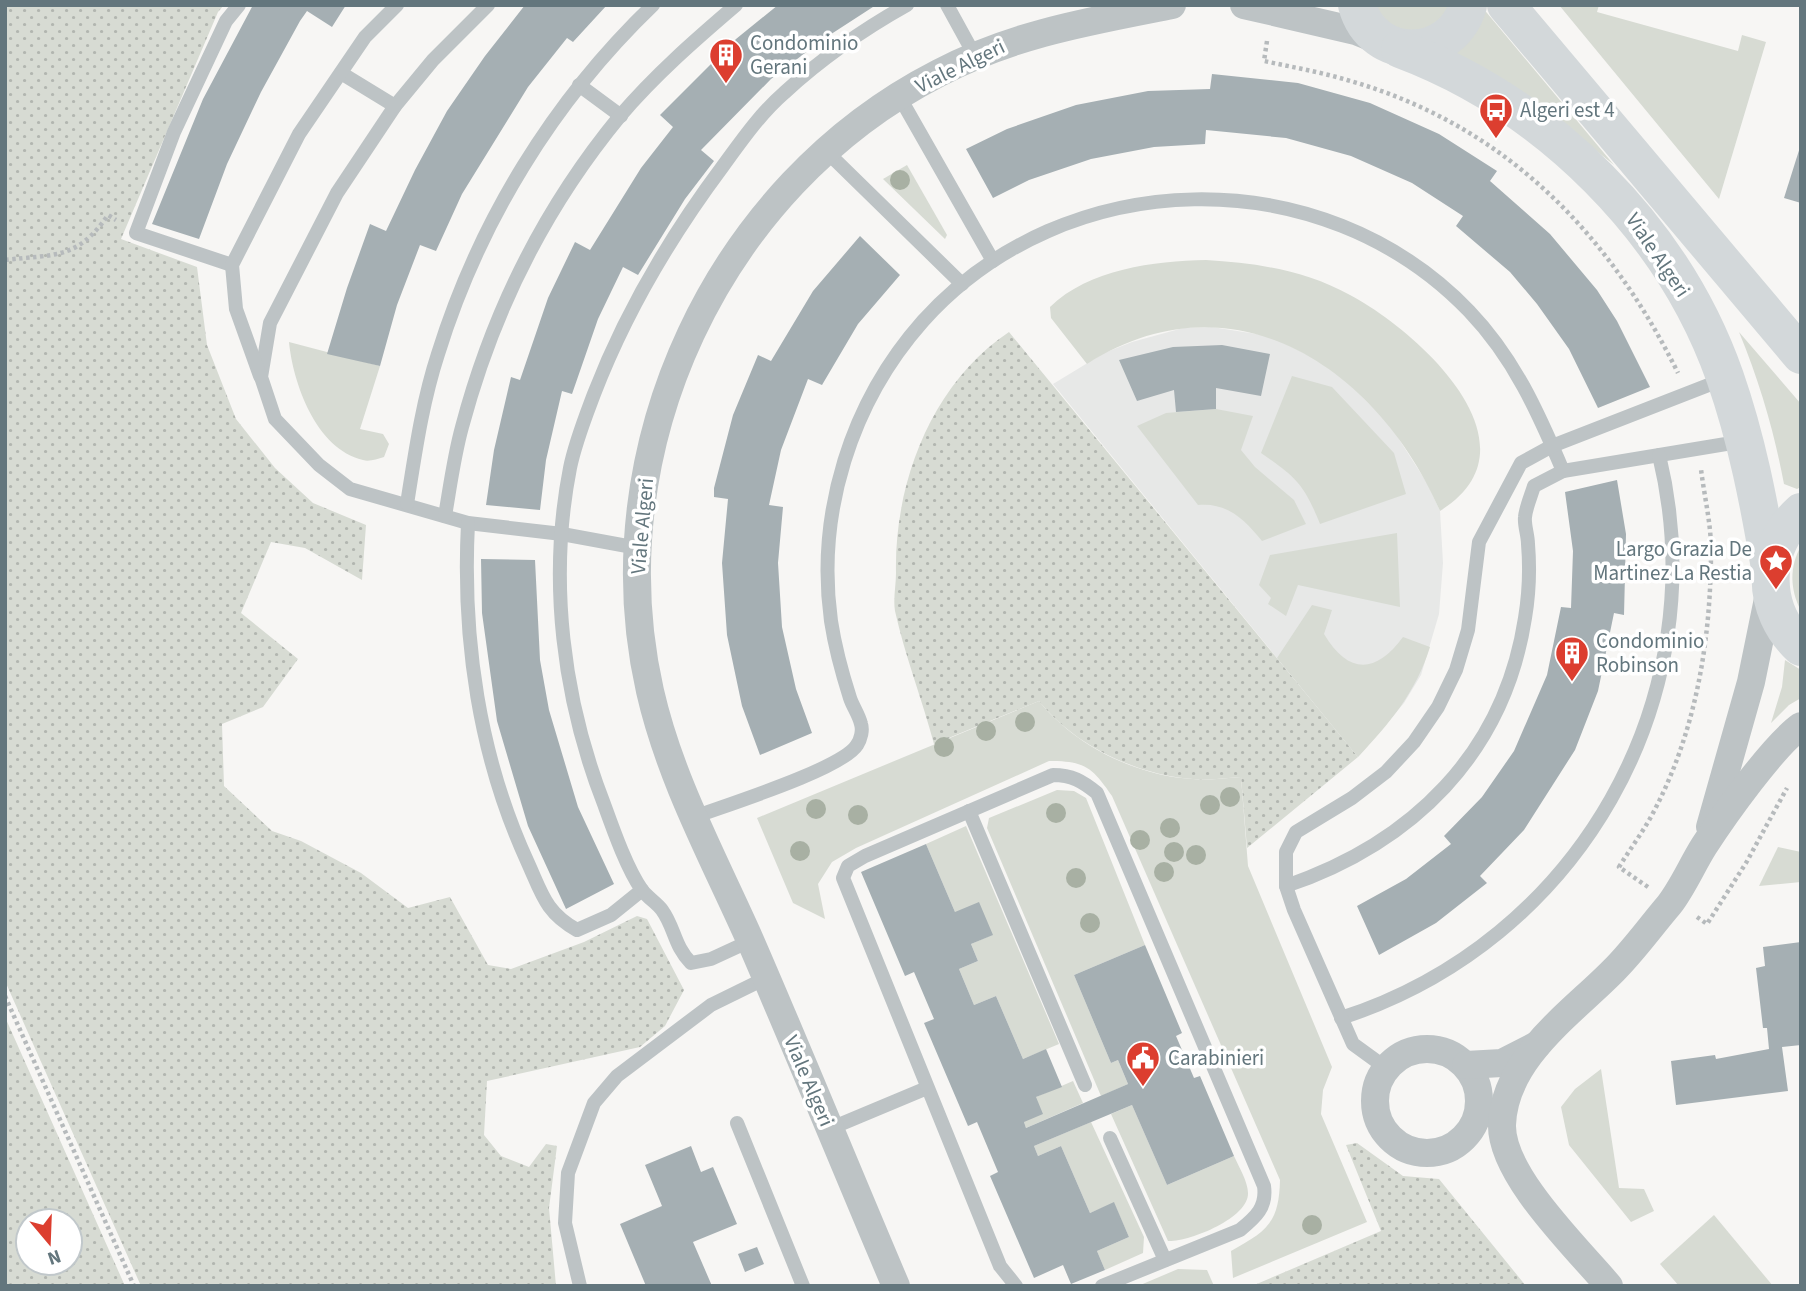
<svg xmlns="http://www.w3.org/2000/svg" width="1806" height="1291" font-family="'Source Sans 3',sans-serif">
	<defs>
		<pattern id="grass-dots" width="8" height="8" patternUnits="userSpaceOnUse" patternTransform="scale(1.75)"><rect width="8" height="8" fill="#d7dbd3"/><path d="M2 2h.1M6 6h.1" fill="none" stroke="#b2b6b0" stroke-width="1.8" stroke-linecap="round"/></pattern>
	</defs>
	<rect width="100%" height="100%" fill="#f7f6f4"/>
	<polygon fill="#e7e8e7" points="1212,327 1269,336 1318,360 1343,378 1388,422 1427,483 1440,511 1443,563 1439,614 1421,675 1404,703 1358,757 1053,384 1104,353 1132,342 1183,328"/>
	<g fill="url(#grass-dots)" fill-rule="evenodd">
		<polygon points="5,5 224,5 218,12 121,239 197,267 207,345 236,419 275,468 313,503 366,525 362,580 305,548 271,542 241,613 298,659 263,707 222,724 224,786 272,831 301,841 361,873 408,908 450,897 488,965 511,969 584,942 637,916 647,919 684,990 665,1026 640,1047 487,1081 484,1135 501,1156 529,1167 546,1144 557,1146 549,1208 556,1286 141,1286 5,981"/>
		<path d="M1009 332 1358 757 1247 848 1241 777C1225 778 1208 781 1193 779 1136 775 1074 745 1039 701L934 744C922 699 905 656 895 611 893 599 896 585 896 573 894 483 932 383 1009 332Z"/>
		<path d="M5 1017 125 1286H5ZM28 1221H70V1263H28Z"/>
		<polygon points="1357,1143 1403,1176 1439,1179 1526,1286 1252,1286 1381,1231 1346,1145"/>
	</g>
	<g fill="#d7dbd3">
		<polygon points="1374,5 1455,5 1422,34 1393,29"/>
		<polygon points="1559,5 1599,5 1597,12 1738,51 1742,35 1766,42 1719,199"/>
		<polygon points="1482,7 1614,165 1538,104 1451,51"/>
		<polygon points="907,165 947,235 945,239 883,179"/>
		<path d="M1206 260C1256 263 1305 270 1350 295 1416 330 1546 445 1440 511 1379 370 1234 270 1087 364L1051 318 1050 307C1089 269 1154 261 1206 260Z"/>
		<path d="M1739 332 1801 404V487L1797 489 1784 484C1774 431 1760 383 1739 332Z"/>
		<path d="M289 342 380 366 360 429 383 434 389 444 384 457C377 459 369 462 363 460 316 449 293 383 289 342Z"/>
		<path d="M1292 376 1332 387 1394 453 1406 494 1320 524C1304 484 1296 477 1261 453Z"/>
		<path d="M1216 409 1253 416 1241 450 1255 467 1294 500 1306 524 1262 541C1245 520 1227 502 1198 505L1137 426 1166 413Z"/>
		<polygon points="1397,533 1400,607 1298,585 1286,616 1268,604 1271,598 1259,585 1270,555"/>
		<path d="M1801 546V611C1790 590 1789 567 1801 546Z"/>
		<path d="M1312 605 1332 610 1324 634C1348 674 1375 675 1403 637L1430 647C1416 692 1390 723 1358 757L1277 658Z"/>
		<polygon points="1785,660 1801,670 1801,698 1789,705 1771,723 1782,687"/>
		<path d="M1039 701C1074 745 1136 776 1193 779 1209 781 1225 778 1241 777L1248 866 1332 1067 1323 1090 1321 1114 1367 1222 1233 1278 1231 1251C1267 1231 1279 1223 1280 1180L1112 796C1092 767 1085 761 1049 761L856 848 832 862 818 884 825 919 793 903 757 818Z"/>
		<polygon points="1057,790 1074,791 1086,798 1145,945 1074,975 1111,1063 1118,1060 1128,1084 1101,1096 987,828 989,818"/>
		<polygon points="966,826 1059,1044 1023,1059 996,996 974,1005 959,969 978,961 971,944 992,935 955,912 926,844"/>
		<polygon points="1778,847 1801,852 1801,882 1759,886"/>
		<polygon points="1601,1069 1619,1188 1644,1189 1654,1211 1631,1222 1569,1145 1561,1107 1575,1089"/>
		<polygon points="1073,1081 1083,1103 1026,1128 1024,1122 1036,1097"/>
		<path d="M1132 1105 1167 1185 1234 1156C1239 1167 1248 1182 1248 1193 1249 1218 1189 1242 1168 1241L1111 1114Z"/>
		<polygon points="1091,1122 1144,1237 1143,1253 1105,1270 1097,1251 1129,1237 1114,1203 1090,1213 1061,1146 1038,1156 1034,1146"/>
		<polygon points="1714,1215 1773,1286 1679,1286 1660,1264"/>
		<polygon points="1178,1269 1207,1270 1214,1286 1138,1286"/>
	</g>
	<g fill="#a5afb3">
		<polygon points="253,5 346,5 332,27 307,11 300,21 261,92 227,164 199,239 152,224 203,99"/>
		<polygon points="525,5 607,5 573,42 567,38 528,87 462,194 436,251 420,245 397,305 380,366 327,354 347,288 370,224 386,231 415,170 447,111 485,56"/>
		<polygon points="778,5 876,5 822,40 771,79 701,150 714,161 685,199 638,275 623,267 598,319 572,394 562,391 546,460 540,510 486,505 494,450 511,377 520,380 548,298 575,242 590,250 641,168 673,127 660,115 736,39"/>
		<polygon points="1212,74 1298,83 1370,103 1439,134 1497,171 1490,181 1550,234 1597,290 1617,321 1650,387 1598,408 1569,349 1537,304 1510,272 1456,226 1463,216 1412,183 1351,156 1286,138 1206,130 1205,144 1154,147 1091,159 1029,180 993,198 966,149 1007,129 1076,105 1148,91 1210,89"/>
		<polygon points="1801,144 1801,203 1784,198"/>
		<polygon points="860,236 900,275 858,324 822,385 808,379 781,450 769,505 783,507 778,563 782,627 796,689 812,733 760,755 742,706 727,635 722,563 728,499 714,497 714,488 733,415 758,355 771,361 813,291"/>
		<polygon points="1222,345 1270,354 1261,396 1216,388 1216,409 1176,412 1174,390 1137,401 1119,360 1173,347"/>
		<polygon points="1617,480 1626,534 1624,615 1614,613 1598,691 1575,750 1524,830 1480,876 1487,883 1436,923 1379,955 1357,906 1406,879 1451,844 1444,836 1482,797 1514,751 1547,675 1561,607 1571,608 1573,551 1565,492"/>
		<polygon points="481,559 535,560 540,660 549,710 578,807 614,884 566,909 528,826 497,721 482,613"/>
		<polygon points="926,844 955,912 979,902 993,935 971,944 978,961 959,969 974,1005 996,996 1023,1059 1046,1049 1062,1087 1036,1097 1043,1114 1024,1122 1026,1128 1128,1084 1118,1060 1111,1063 1074,975 1145,945 1182,1033 1176,1036 1194,1078 1200,1076 1234,1156 1167,1185 1132,1105 1034,1146 1038,1156 1061,1146 1090,1213 1114,1202 1129,1237 1097,1251 1105,1270 1071,1284 1063,1265 1034,1278 990,1176 998,1172 977,1122 968,1126 924,1023 934,1019 914,972 905,976 861,872"/>
		<polygon points="1801,942 1801,1045 1782,1047 1788,1091 1676,1105 1671,1061 1715,1055 1716,1059 1769,1049 1767,1028 1763,1028 1756,968 1765,966 1763,947"/>
		<polygon points="691,1146 701,1172 713,1167 737,1224 693,1242 712,1286 646,1286 620,1224 662,1206 645,1165"/>
		<polygon points="757,1247 764,1264 745,1272 738,1254"/>
	</g>
	<g fill="none" stroke-linecap="round" stroke-linejoin="round">
		<g stroke="#b6babc" stroke-width="4.5" stroke-dasharray="3.5 3.5" stroke-linecap="butt">
			<path d="M1267 41 1264 61C1292 67 1320 72 1347 80 1503 124 1608 231 1678 373"/>
			<path d="M5 260C55 254 77 260 108 215L116 220"/>
			<path d="M1648 887 1619 867C1630 849 1643 832 1653 813 1696 732 1711 640 1711 549 1711 523 1704 495 1701 469"/>
			<polyline points="1697,917 1707,924 1746,863 1787,788"/>
			<polyline points="5,996 134,1286"/>
		</g>
		<g stroke="#bdc3c5" stroke-width="14">
			<polyline points="488,5 433,60 395,106 337,193 270,323 261,377 275,419 319,465 350,489 468,523 562,534 638,548"/>
			<polyline points="947,5 975,56"/>
			<polyline points="341,73 395,106"/>
			<polyline points="579,85 621,116"/>
			<polyline points="899,96 993,261"/>
			<polyline points="826,151 962,284"/>
			<polyline points="232,265 136,233 174,132 226,21 239,5"/>
			<polyline points="260,376 236,309 232,265 299,134 365,37 397,5"/>
			<path d="M407 504C415 454 422 403 438 354 479 222 553 101 653 5"/>
			<path d="M445 516C450 487 454 456 462 427 492 314 545 207 620 116 655 75 695 40 736 5"/>
			<path d="M468 523C462 639 479 757 528 863 542 894 546 913 577 930L611 915 642 890"/>
			<polyline points="969,811 1085,1085"/>
			<path d="M694 817C726 805 842 769 857 745 861 739 863 730 861 724 859 715 853 707 850 698 842 673 835 647 831 621 816 513 851 402 923 321 1065 163 1322 158 1469 311 1514 358 1538 412 1563 471"/>
			<path d="M1286 886C1412 843 1504 754 1525 618 1529 594 1530 568 1528 544 1528 535 1524 525 1525 517 1526 507 1531 496 1534 486L1563 471 1744 441"/>
			<path d="M750 941 711 959 691 963C674 946 675 928 662 910 657 903 648 898 642 890 627 869 613 829 604 804 563 699 548 580 570 468 575 443 585 418 594 394 626 311 670 237 723 166 742 140 760 114 784 93 820 60 864 29 907 5"/>
			<path d="M1341 1018C1578 942 1718 698 1659 455"/>
			<polyline points="1386,1068 1353,1044 1294,910 1286,886 1286,852 1296,832 1352,798 1386,772 1414,742 1438,707 1456,670 1468,630 1479,542 1521,463 1552,446 1724,379"/>
			<polyline points="737,1123 803,1286"/>
			<polyline points="829,1129 927,1088"/>
			<polyline points="1110,1138 1165,1260"/>
			<polyline points="580,1286 565,1223 568,1173 594,1103 617,1076 711,1005 766,978"/>
			<path d="M1016 1286 1000 1266 843 878 848 866 865 856 1053 775C1072 775 1082 781 1097 793L1264 1186C1267 1207 1256 1217 1240 1230L1102 1286"/>
		</g>
		<g stroke="#bdc3c5" stroke-width="28">
			<polyline points="1244,5 1356,31 1383,42"/>
			<polyline points="1710,827 1751,682 1770,589"/>
			<circle cx="1427" cy="1101" r="52"/>
			<polyline points="1466,1065 1502,1063 1537,1045"/>
			<path d="M896 1286C847 1171 800 1055 750 940 714 859 670 779 650 691 595 449 718 186 939 73 1013 34 1091 21 1172 5"/>
			<path d="M1609 1286C1576 1247 1501 1175 1502 1125 1504 1058 1572 1013 1614 970 1634 950 1651 926 1669 905 1683 887 1692 865 1704 846 1724 815 1773 746 1801 726"/>
		</g>
		<g stroke="#d3d8da" stroke-width="38">
			<path d="M1357 5C1373 64 1452 62 1468 5"/>
			<polyline points="1506,5 1801,355"/>
			<path d="M1400 49C1547 104 1673 229 1725 377 1747 440 1759 503 1770 568"/>
			<path d="M1801 512C1760 549 1761 610 1801 647"/>
		</g>
	</g>
	<g fill="#a8b0a3">
		<circle cx="900" cy="180" r="10"/>
		<circle cx="1025" cy="722" r="10"/>
		<circle cx="986" cy="731" r="10"/>
		<circle cx="944" cy="747" r="10"/>
		<circle cx="1230" cy="797" r="10"/>
		<circle cx="1210" cy="805" r="10"/>
		<circle cx="816" cy="809" r="10"/>
		<circle cx="1056" cy="813" r="10"/>
		<circle cx="858" cy="815" r="10"/>
		<circle cx="1170" cy="828" r="10"/>
		<circle cx="1140" cy="840" r="10"/>
		<circle cx="800" cy="851" r="10"/>
		<circle cx="1174" cy="852" r="10"/>
		<circle cx="1196" cy="855" r="10"/>
		<circle cx="1164" cy="872" r="10"/>
		<circle cx="1076" cy="878" r="10"/>
		<circle cx="1090" cy="923" r="10"/>
		<circle cx="1312" cy="1225" r="10"/>
	</g>
	<defs>
		<g id="building-pin" transform="scale(1.75)"><path d="M0 17L-7.5 6A9.5 9.5 0 1 1 7.5 6Z" fill="#dc3e2f" stroke="#fff"/><path d="M-4-6H4V6H1V3H-1V6H-4ZM-2.5-4.3h1.7v1.8h-1.7ZM.8-4.3h1.7v1.8H.8ZM-2.5-1h1.7V.8h-1.7ZM.8-1h1.7V.8H.8Z" fill="#fff"/></g>
		<g id="bus-pin" transform="scale(1.75)"><path d="M0 17L-7.5 6A9.5 9.5 0 1 1 7.5 6Z" fill="#dc3e2f" stroke="#fff"/><path d="M-5-6H5V4H4V6H2V4H-2V6H-4V4H-5ZM-3.5-4V0h7V-4ZM-3.5 1.2v1.5H-2V1.2ZM2 1.2v1.5H3.5V1.2Z" fill="#fff"/></g>
		<g id="sight-pin" transform="scale(1.75)"><path d="M0 17L-7.5 6A9.5 9.5 0 1 1 7.5 6Z" fill="#dc3e2f" stroke="#fff"/><path d="M0-6L1.8-2.2L6-1.7L2.9 1.2L3.7 5.4L0 3.3L-3.7 5.4L-2.9 1.2L-6-1.7L-1.8-2.2Z" fill="#fff"/></g>
		<g id="civic-pin" transform="scale(1.75)"><path d="M0 17L-7.5 6A9.5 9.5 0 1 1 7.5 6Z" fill="#dc3e2f" stroke="#fff"/><path d="M-.6-6.5H3V-4.5H.6V-3L4-1V1h2V6H-6V1h2V-1L-.6-3ZM-1.2 2.5V6h2.4V2.5Z" fill="#fff"/></g>
	</defs>
	<g fill-rule="evenodd">
		<use href="#building-pin" x="726" y="55"/>
		<use href="#bus-pin" x="1496" y="110"/>
		<use href="#sight-pin" x="1776" y="561"/>
		<use href="#building-pin" x="1572" y="653"/>
		<use href="#civic-pin" x="1143" y="1058"/>
	</g>
	<g text-anchor="middle" stroke-width="7" stroke-linejoin="round" paint-order="stroke">
		<g font-size="21" fill="#63767d" stroke="#fff" text-anchor="start">
			<text x="750" y="50">Condominio<tspan x="750" dy="24">Gerani</tspan></text>
			<text x="1520" y="117">Algeri est 4</text>
			<text x="1752" y="556" text-anchor="end">Largo Grazia De<tspan x="1752" dy="24">Martinez La Restia</tspan></text>
			<text x="1596" y="648">Condominio<tspan x="1596" dy="24">Robinson</tspan></text>
			<text x="1168" y="1065">Carabinieri</text>
		</g>
		<g font-size="21" fill="#63767d" stroke="#fff">
			<text transform="translate(960 66) rotate(-26)" y="7">Viale Algeri</text>
			<text transform="translate(1658 255) rotate(56)" y="7">Viale Algeri</text>
			<text transform="translate(642 526) rotate(-85)" y="7">Viale Algeri</text>
			<text transform="translate(809 1081) rotate(67)" y="7">Viale Algeri</text>
		</g>
	</g>
	<rect width="1806" height="1291" fill="none" stroke="#63767d" stroke-width="14"/>
	<g transform="translate(49 1242) rotate(161)"><circle r="33" fill="#ffffff" stroke="#c1c8cb" stroke-width="2"/>
	<path d="M0-5L12 26L0 18L-12 26Z" fill="#dc3e2f"/>
	<text y="-10" font-size="19" font-weight="bold" text-anchor="middle" fill="#63767d">N</text>
	</g>
</svg>
